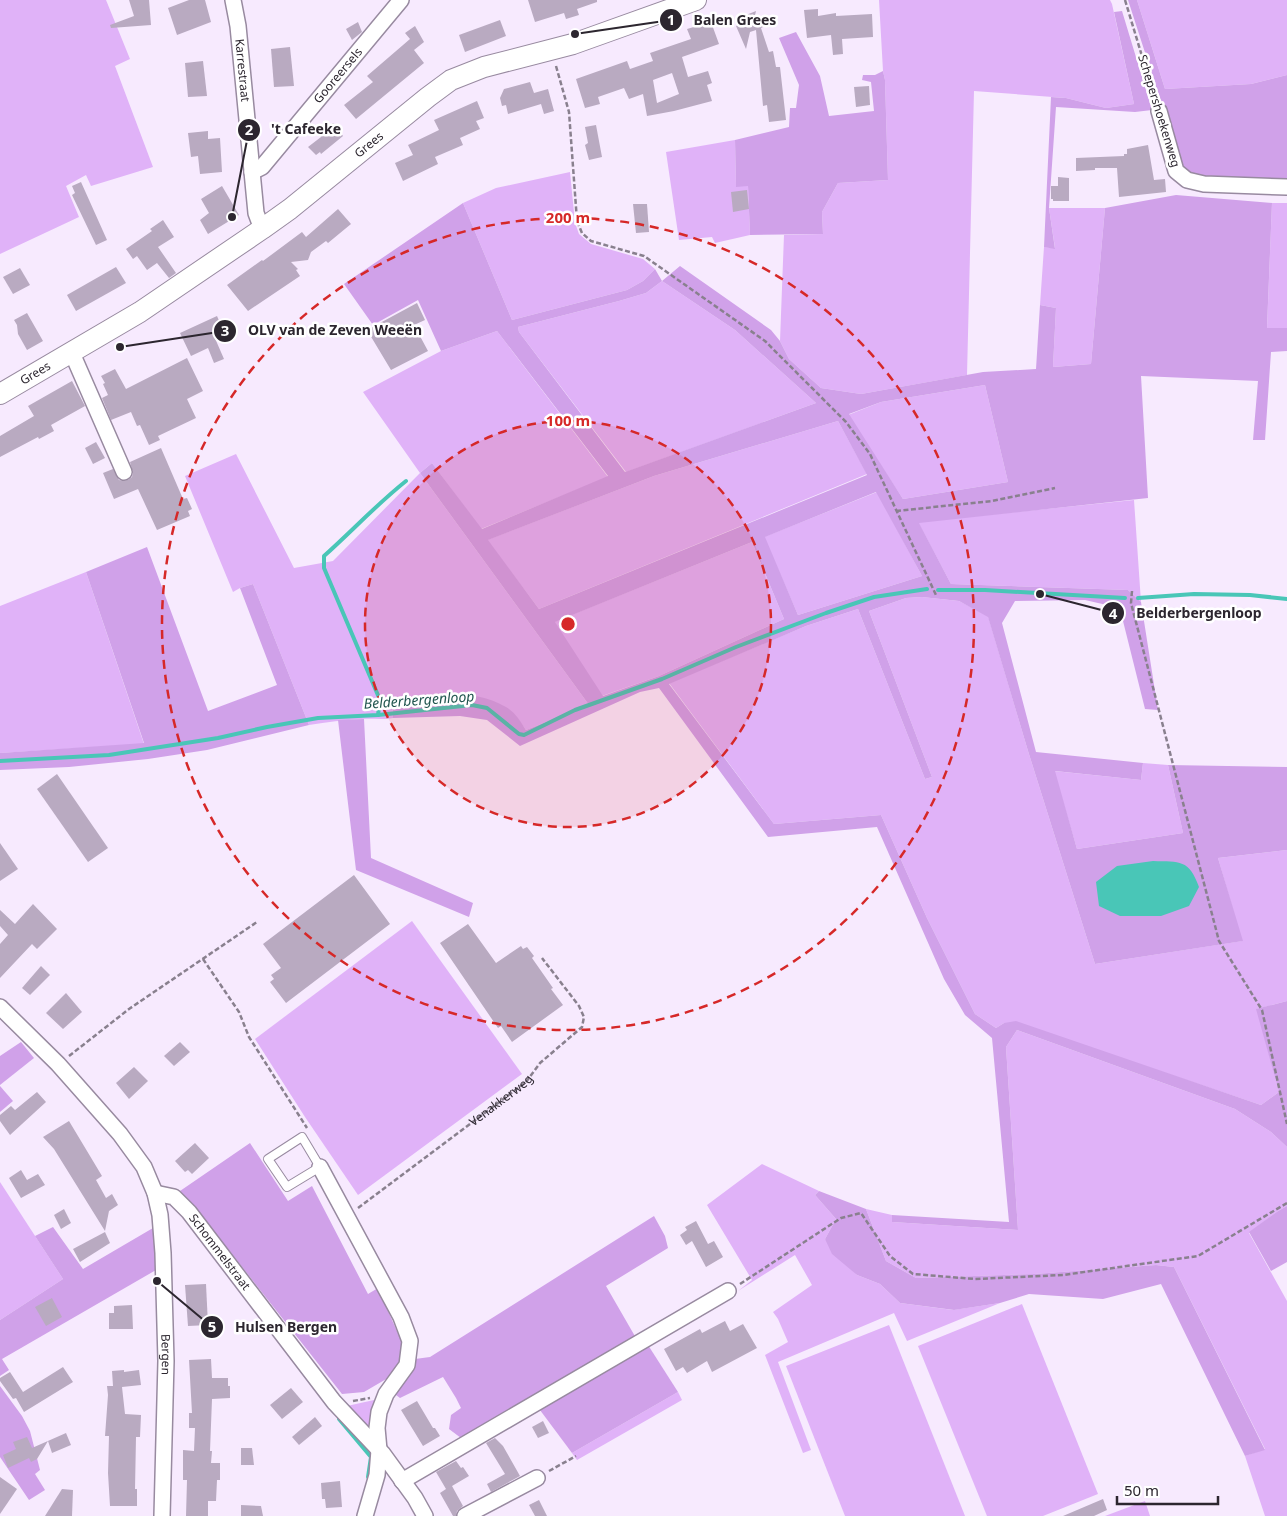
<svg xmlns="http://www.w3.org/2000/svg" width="1287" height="1516" font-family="'Noto Sans',sans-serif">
	<rect width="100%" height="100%" fill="#f7eafe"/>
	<g fill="#e0b2f8">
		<polygon points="0,0 106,0 130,59 115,66 153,167 91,186 86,175 66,186 79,217 0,254"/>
		<polygon points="879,0 1110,0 1112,4 1134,104 1106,108 1066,98 974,91 967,375 861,394 821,388 789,359 780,341 784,235 823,234 822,212 838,183 888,180 885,80 883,71"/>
		<polygon points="1137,0 1287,0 1287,75 1251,84 1165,89"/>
		<polygon points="735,140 736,186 748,186 750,235 715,243 712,237 679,240 666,152"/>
		<polygon points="570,172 575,223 579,234 591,244 643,259 655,269 643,281 627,290 512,320 463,203 496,188"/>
		<polygon points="1272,203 1287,203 1287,328 1267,329"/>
		<polygon points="1049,208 1105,208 1091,364 1053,367 1056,308 1040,305 1044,247 1055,248"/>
		<polygon points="662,281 735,330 816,403 626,472 519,332 518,327 619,301 646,293"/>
		<path d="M497 331 608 477 481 529 432 463 420 473 589 705 526 730 518 719 392 698 393 718C382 720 372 718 361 719 344 720 327 722 309 725L253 584 240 588 233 592 185 476 236 454 294 568 333 561 420 473 363 392 441 351Z"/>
		<polygon points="985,385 1008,482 903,499 848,415 881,402"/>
		<polygon points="838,421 867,474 539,609 487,540 654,476"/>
		<polygon points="877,492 922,576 798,615 764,537"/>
		<polygon points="1134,500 1141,602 1128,590 951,584 918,522"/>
		<polygon points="752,542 784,619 659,676 602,696 554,622"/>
		<polygon points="86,572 144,744 0,753 0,606"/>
		<polygon points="922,597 959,601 988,616 1028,751 1095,964 1242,941 1218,858 1287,850 1287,1001 1257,1009 1279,1092 1261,1105 1136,1063 1004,1023 996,1028 975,1014 927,918 881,815 774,824 669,683 806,626 858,609 925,779 932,777 869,611 906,598"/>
		<polygon points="1143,763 1168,765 1183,833 1077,849 1054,771 1141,780"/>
		<polygon points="412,921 522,1074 358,1195 305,1117 255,1039"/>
		<polygon points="1017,1030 1235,1109 1271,1132 1287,1147 1287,1206 1278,1211 1249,1233 1287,1301 1287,1516 1265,1516 1245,1456 1265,1449 1174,1267 1156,1265 1034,1274 916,1278 886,1261 866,1209 892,1215 892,1222 1018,1230 1006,1047"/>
		<polygon points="762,1164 819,1191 815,1195 836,1219 825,1239 857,1275 880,1284 900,1303 953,1310 1000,1303 907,1341 894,1313 778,1362 811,1450 803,1453 765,1355 788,1342 778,1319 773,1312 812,1285 795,1255 738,1291 752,1280 707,1205"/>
		<polygon points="0,1182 63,1279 0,1320"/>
		<polygon points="1022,1304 1098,1494 1043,1516 987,1516 918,1346"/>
		<polygon points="889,1325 965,1516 845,1516 786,1366"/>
		<polygon points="678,1392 682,1400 577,1460 572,1453"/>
		<polygon points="374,1400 375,1402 372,1433 347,1406"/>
		<polygon points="1145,1501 1150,1516 1105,1516"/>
	</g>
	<g fill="#d0a1e9" fill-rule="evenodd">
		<polygon points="1128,0 1137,0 1165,89 1251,84 1287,75 1287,181 1194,176 1183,170"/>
		<polygon points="1122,11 1152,110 1135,112 1056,107 1049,208 1055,249 1044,247 1051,97 1066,98 1106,108 1134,104 1114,12"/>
		<polygon points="796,32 820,76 829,116 874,111 871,82 862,80 863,75 875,75 883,71 885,80 888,180 838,183 822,212 823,234 750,235 748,186 736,187 735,140 789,127 790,108 796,108 799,85 779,38"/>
		<path d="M1176 195 1272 203 1267 328H1287V351L1271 352 1265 440H1253L1258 381 1141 376 1148 498 919 523 951 584 1128 590 1141 602 1158 710 1145 709 1121 613 1111 606 1085 600 1015 601 1002 623 1036 752 1143 763 1141 780 1055 771 1077 849 1183 833 1168 765 1287 767V850L1218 858 1243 941 1095 964 1028 751 988 617 959 601 922 597 906 598 869 611 932 777 925 779 858 609 806 626 669 684 774 824 881 815 927 918 975 1014 996 1028 1004 1023 1016 1021 1261 1105 1279 1092 1256 1009 1287 1001V1147L1271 1132 1235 1109 1017 1030 1006 1047 1018 1230 892 1222V1215L1009 1222 992 1038 965 1015 944 979 877 827 768 837 659 688 640 692 520 746 487 720 460 716 393 718 392 698C430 695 471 687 506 707 515 712 521 722 526 730L589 705 420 473 432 463 482 529 608 476 497 331 441 351 418 300 373 325 344 284 463 203 512 320 627 290 643 281 655 269 662 281 680 266 771 330 780 341 789 359 821 388 861 394 983 372 1036 369 1040 305 1056 308 1053 367 1091 364 1105 208ZM662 281 735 330 816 403 625 472 519 332 518 327 619 301 646 293ZM985 385 1008 482 903 499 849 414 881 402ZM838 421 867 475 539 609 488 540 654 476ZM876 492 922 576 798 615 765 537ZM752 542 784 619 659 676 603 696 555 622Z"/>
		<polygon points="147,547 208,711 277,685 240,588 253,584 309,725 207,750 148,759 69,767 0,770 0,753 144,743 86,572"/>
		<polygon points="364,719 371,858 473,903 469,917 356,870 338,720"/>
		<polygon points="21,1042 34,1058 0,1085 0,1056"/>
		<polygon points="0,1086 13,1101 0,1112"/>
		<polygon points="250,1143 288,1201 312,1186 368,1294 378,1288 403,1345 402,1362 388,1378 364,1392 342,1394 198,1211 180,1191"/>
		<polygon points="819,1191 866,1209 886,1261 916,1278 1034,1274 1156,1265 1174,1267 1265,1450 1245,1456 1161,1284 1103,1299 1029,1294 1000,1303 954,1310 900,1303 880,1284 857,1275 832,1254 825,1239 836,1219 815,1195"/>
		<polygon points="1287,1206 1287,1262 1271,1271 1249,1232 1278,1211"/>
		<polygon points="654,1216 665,1236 668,1248 606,1286 636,1338 461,1438 449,1429 451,1415 461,1408 456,1398 443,1377 400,1398 392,1392 405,1377 415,1359 430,1357"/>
		<polygon points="53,1227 83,1269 153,1228 156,1270 2,1359 9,1370 0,1376 0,1320 63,1279 35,1236"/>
		<polygon points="648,1345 678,1392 572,1453 537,1406"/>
		<polygon points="0,1386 22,1416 30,1431 40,1470 35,1474 45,1490 29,1500 0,1457"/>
	</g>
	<path fill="#49c6b7" d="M1153 861C1180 862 1189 859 1199 887L1189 906 1161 916H1120L1099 906 1096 882 1117 866Z"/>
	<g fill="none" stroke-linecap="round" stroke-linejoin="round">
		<g stroke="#49c6b7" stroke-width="4">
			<polyline points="938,590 985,590 1125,598"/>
			<polyline points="1138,598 1194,594 1250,595 1287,599"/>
			<path d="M378 715 380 700 324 568V556C352 531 377 504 406 481"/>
			<polyline points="0,761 109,755 218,738 267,727 318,718 378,715 472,705 487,708 519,734 524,735 575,710 662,679 736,647 826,613 874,597 927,589"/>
			<polyline points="339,1419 371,1457 368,1477"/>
		</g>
	</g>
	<g fill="#b9aac1" fill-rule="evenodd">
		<polygon points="129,0 149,0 151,25 111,28 110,25 134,16"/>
		<polygon points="189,0 205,0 211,22 177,35 168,8"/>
		<polygon points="528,0 597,0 597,2 577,9 579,15 566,19 564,13 535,22"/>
		<polygon points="818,9 818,16 836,13 836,16 872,14 873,37 842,39 843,54 833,55 831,35 807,38 804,10"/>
		<polygon points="756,11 754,20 766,15 769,24 761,28 769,52 773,51 776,67 780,67 786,120 769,122 767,105 763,106 756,30 750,32 746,49 736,26 738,25 736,19"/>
		<polygon points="500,20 506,36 465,52 459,35"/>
		<polygon points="358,22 362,32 352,40 346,29"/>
		<path d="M711 22 719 44 682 57 688 77 708 71 712 83 707 85 712 101 674 111 647 116 643 94 629 99 624 88 598 97 600 104 585 108 576 79 627 61 630 69 653 61 650 53 691 39 687 29ZM672 73 679 94 657 103 653 80Z"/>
		<polygon points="415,26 424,42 414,50 424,63 356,119 344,105 373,82 367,76 410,39 405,33"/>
		<polygon points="290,47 294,86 274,87 271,49"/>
		<polygon points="203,61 207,96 188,97 185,63"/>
		<polygon points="530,82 534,93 548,89 554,111 544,114 541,104 508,114 506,105 502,106 500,98 504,89"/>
		<polygon points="869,86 870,105 856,107 854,87"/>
		<polygon points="477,101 484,118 476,121 480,129 460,138 463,145 435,157 438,164 403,181 395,163 413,155 408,145 439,130 434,120"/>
		<polygon points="333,123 343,136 321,154 320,152 316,155 308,147 321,137 319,134"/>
		<polygon points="596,125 602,157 589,160 585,145 588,143 585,127"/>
		<polygon points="208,131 208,139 220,138 222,172 200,174 198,156 191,157 188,133"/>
		<polygon points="1148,145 1154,180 1165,179 1166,192 1119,197 1117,168 1095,168 1095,170 1076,171 1076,158 1124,156 1124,154 1127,154 1127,149"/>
		<polygon points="1058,177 1069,178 1069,201 1053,201 1053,199 1051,199 1051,186 1058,186"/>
		<polygon points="81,182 107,240 96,245 72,195 75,193 72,186"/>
		<polygon points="222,186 239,215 208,234 200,220 209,213 201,199"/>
		<polygon points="747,190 749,209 733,212 731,192"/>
		<polygon points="633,204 647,204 649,232 636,233"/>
		<polygon points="338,209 351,224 328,243 326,241 311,252 308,260 291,262 298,269 296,270 300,276 248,311 227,285 262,260 263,261 302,232 306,237"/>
		<polygon points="163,220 174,237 158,247 176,273 169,278 157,263 147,270 137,256 133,259 126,249 152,231 150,229"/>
		<polygon points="116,267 126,283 76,311 67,295"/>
		<polygon points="20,268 30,285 13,294 3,277"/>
		<polygon points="417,303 425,320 414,325 428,351 391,370 367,330"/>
		<polygon points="27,313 43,341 27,350 18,334 17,325 14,320"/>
		<polygon points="217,316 224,332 214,336 224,359 214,363 208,348 191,356 180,333"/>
		<polygon points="187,358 203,391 187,399 196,418 158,436 160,440 149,445 140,425 137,426 131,412 111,420 102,398 108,395 103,384 105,383 101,376 115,369 126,389"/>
		<polygon points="72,381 85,406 51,425 54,431 39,439 38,437 0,457 0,436 34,416 28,406"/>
		<polygon points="96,442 105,458 93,464 85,448"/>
		<polygon points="161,448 183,499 187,498 192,509 188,511 190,516 157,530 138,489 114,499 103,473 113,469 119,480 123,481 128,480 132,477 133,473 130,462"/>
		<polygon points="57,774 108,848 88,862 37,789"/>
		<polygon points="0,843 18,869 0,881"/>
		<polygon points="354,875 390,924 286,1003 270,982 274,979 271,975 281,968 263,944"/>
		<polygon points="33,904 57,929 37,949 32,944 0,978 0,944 8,935 0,926 0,910 15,924"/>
		<polygon points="468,924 496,963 521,946 523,949 527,947 534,956 532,958 553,988 551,989 563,1005 512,1042 501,1026 498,1028 440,943"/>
		<polygon points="41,966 50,975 30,995 22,988"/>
		<polygon points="66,993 82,1012 63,1029 46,1013"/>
		<polygon points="180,1042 190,1052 174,1066 164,1056"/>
		<polygon points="134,1067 148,1081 129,1099 116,1083"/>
		<polygon points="37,1092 46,1102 10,1135 0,1121 0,1115 11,1106 15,1110"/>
		<polygon points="69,1121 102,1176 96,1180 106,1198 112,1194 118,1205 109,1211 105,1231 54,1149 43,1137"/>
		<polygon points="195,1143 209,1158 192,1174 188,1170 185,1172 175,1161"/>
		<polygon points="21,1170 27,1180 38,1174 45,1185 21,1198 9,1178"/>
		<polygon points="64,1209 71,1223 61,1229 54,1215"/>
		<polygon points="696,1221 708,1244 714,1241 723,1257 706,1267 692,1241 686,1245 680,1235 687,1230 685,1227"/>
		<polygon points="105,1232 110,1243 80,1262 73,1249"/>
		<polygon points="206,1284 208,1325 188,1326 185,1285"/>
		<polygon points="52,1298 62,1317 46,1326 35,1307"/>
		<polygon points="132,1305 133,1329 109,1329 109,1313 114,1313 114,1306"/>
		<polygon points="725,1321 730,1331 743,1324 757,1348 712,1372 707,1361 687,1373 683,1367 676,1371 664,1349 700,1329 702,1333"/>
		<polygon points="211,1359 212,1378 228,1378 228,1386 230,1386 230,1398 212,1399 210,1451 212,1451 211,1463 220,1463 220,1480 217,1480 216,1501 208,1501 208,1516 186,1516 187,1480 183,1480 183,1450 194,1451 195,1428 189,1428 189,1413 192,1413 189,1360"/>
		<polygon points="63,1367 73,1382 24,1412 16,1398 13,1399 0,1381 0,1378 10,1372 23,1392"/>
		<polygon points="124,1370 124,1372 139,1370 141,1385 122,1387 125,1414 141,1415 140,1437 136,1437 135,1489 137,1489 137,1506 110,1506 108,1473 109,1436 105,1436 108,1395 107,1386 113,1386 112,1371"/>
		<polygon points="291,1388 303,1402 282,1419 270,1405"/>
		<polygon points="417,1401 433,1428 435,1428 440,1436 423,1446 401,1410"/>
		<polygon points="315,1417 322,1426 299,1445 292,1437"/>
		<polygon points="543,1421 549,1433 538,1438 532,1427"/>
		<polygon points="66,1433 71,1445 52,1453 48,1441 37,1459 31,1462 29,1458 8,1468 3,1455 16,1449 13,1442 27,1437 32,1448"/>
		<polygon points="495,1438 503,1446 520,1476 491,1492 487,1484 505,1474 486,1443"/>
		<polygon points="241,1448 252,1448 254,1465 241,1465"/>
		<polygon points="456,1461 461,1468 463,1467 469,1476 452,1486 463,1506 457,1511 456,1516 453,1516 440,1493 446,1489 436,1472"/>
		<polygon points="0,1477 17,1489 0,1514"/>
		<polygon points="340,1481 342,1507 326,1508 325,1499 322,1499 321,1483"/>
		<polygon points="62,1489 73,1490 72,1516 45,1516"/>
		<polygon points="1103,1499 1107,1510 1094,1516 1063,1516"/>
		<polygon points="539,1500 547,1516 535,1516 529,1505"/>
		<polygon points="241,1505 261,1506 263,1516 241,1516"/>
	</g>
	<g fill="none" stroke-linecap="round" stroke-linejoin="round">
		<g stroke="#988aa0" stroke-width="10">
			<polygon id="service" points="302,1137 320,1167 287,1187 268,1159"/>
		</g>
		<g stroke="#988aa0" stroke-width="18">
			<g id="minor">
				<path id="s2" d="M233 0 238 26 256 213 262 229"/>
				<polyline points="1159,111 1176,171 1187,180 1204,184 1287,187"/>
				<path id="s3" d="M252 172 262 167 401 0"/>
				<polyline points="72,353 124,472"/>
				<path id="s4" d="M0 1007 58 1064 120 1134 144 1167 155 1193 160 1215 163 1253 166 1361 162 1516"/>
				<polyline points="320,1167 401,1317 410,1341 407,1365 386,1394 379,1412 377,1428 379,1450 377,1475 365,1516"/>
				<path id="s5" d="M155 1193 174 1197 189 1212 334 1402 383 1454 415 1498 425 1516"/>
				<polyline points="402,1481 728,1291"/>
				<polyline points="465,1516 537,1478"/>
			</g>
		</g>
		<g stroke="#988aa0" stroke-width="22">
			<g id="tertiary">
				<path id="s6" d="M0 394 140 312 262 229 290 209 428 97 451 80 484 67 573 44 696 0"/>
			</g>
		</g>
		<g stroke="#89808e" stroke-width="2.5" stroke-dasharray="5 2.5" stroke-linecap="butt">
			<polyline points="1125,0 1155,99"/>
			<polyline points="556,66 569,112 577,221 582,233 591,241 644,256 765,341 846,422 870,454 936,595"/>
			<polyline points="896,511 992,501 1055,488"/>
			<polyline points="1132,591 1131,603 1219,941 1262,1010 1287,1124"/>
			<polyline points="203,959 239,1012 249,1037 307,1128"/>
			<polyline points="69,1056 129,1009 257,922"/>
			<path id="s1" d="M358 1208 526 1082 540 1063 582 1027 584 1017 579 1006 542 958"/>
			<polyline points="740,1284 841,1218 861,1213 890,1256 913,1274 975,1279 1063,1275 1198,1256 1287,1203"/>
			<polyline points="353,1401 370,1398"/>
			<polyline points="549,1471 576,1456"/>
		</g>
		<use href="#service" stroke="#fff" stroke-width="8"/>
		<use href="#minor" stroke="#fff" stroke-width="15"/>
		<use href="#tertiary" stroke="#fff" stroke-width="20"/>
	</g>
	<circle cx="568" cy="624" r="203" fill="#d62828" fill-opacity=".12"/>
	<g fill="none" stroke="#d62828" stroke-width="2.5" stroke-dasharray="9 6">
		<circle cx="568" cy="624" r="203"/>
		<circle cx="568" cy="624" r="406"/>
	</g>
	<g text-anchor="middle" stroke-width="5" stroke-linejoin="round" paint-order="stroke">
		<g font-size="12" fill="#2c262f" stroke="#fff">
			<text dy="4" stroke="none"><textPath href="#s2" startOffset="71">Karrestraat</textPath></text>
			<text dy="4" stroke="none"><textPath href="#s3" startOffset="130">Gooreersels</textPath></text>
			<text transform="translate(1159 111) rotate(73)" y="4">Schepershoekenweg</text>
			<text dy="4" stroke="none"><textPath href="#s6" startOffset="446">Grees</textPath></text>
			<text dy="4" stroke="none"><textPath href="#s6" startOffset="41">Grees</textPath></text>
			<text dy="4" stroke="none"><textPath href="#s1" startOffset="179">Venakkerweg</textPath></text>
			<text dy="4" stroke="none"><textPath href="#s5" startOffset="91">Schommelstraat</textPath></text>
			<text dy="4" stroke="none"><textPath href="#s4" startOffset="406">Bergen</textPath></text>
		</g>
		<g font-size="14" font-style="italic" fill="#21554f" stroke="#fff">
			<text transform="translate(419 700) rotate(-4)" y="5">Belderbergenloop</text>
		</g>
	</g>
	<circle cx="568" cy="624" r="8" fill="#d62828" stroke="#fff" stroke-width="2.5"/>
	<g font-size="15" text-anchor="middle" font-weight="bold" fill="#d62828" stroke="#fff" stroke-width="5" stroke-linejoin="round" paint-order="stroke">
		<text x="568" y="223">200 m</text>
		<text x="568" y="426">100 m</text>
	</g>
	<path fill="none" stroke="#2c262f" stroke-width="2" d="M575 34L671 20M232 217L249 130M120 347L225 331M1040 594L1113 613M157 1281L212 1327"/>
	<g fill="#2c262f" stroke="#fff" stroke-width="2">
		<circle cx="575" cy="34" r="5"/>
		<circle cx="232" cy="217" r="5"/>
		<circle cx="120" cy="347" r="5"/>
		<circle cx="1040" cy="594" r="5"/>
		<circle cx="157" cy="1281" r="5"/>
		<circle cx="671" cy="20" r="12"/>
		<circle cx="249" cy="130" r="12"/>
		<circle cx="225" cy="331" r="12"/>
		<circle cx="1113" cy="613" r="12"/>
		<circle cx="212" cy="1327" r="12"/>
	</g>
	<g font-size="15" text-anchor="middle" font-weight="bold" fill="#fff">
		<text x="671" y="25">1</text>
		<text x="249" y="135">2</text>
		<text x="225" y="336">3</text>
		<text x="1113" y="619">4</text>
		<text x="212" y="1332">5</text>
	</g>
	<g font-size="14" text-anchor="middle" font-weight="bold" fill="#2c262f" stroke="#fff" stroke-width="5" stroke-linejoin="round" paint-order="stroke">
		<text x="735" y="25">Balen Grees</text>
		<text x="306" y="134">'t Cafeeke</text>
		<text x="335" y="335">OLV van de Zeven Weeën</text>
		<text x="1199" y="618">Belderbergenloop</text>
		<text x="286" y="1332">Hulsen Bergen</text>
	</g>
	<path d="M1117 1496v8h101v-8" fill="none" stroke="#2c262f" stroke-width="2.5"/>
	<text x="1124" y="1496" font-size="15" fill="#2c262f" stroke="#ffffff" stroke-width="4" paint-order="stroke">50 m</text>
</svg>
